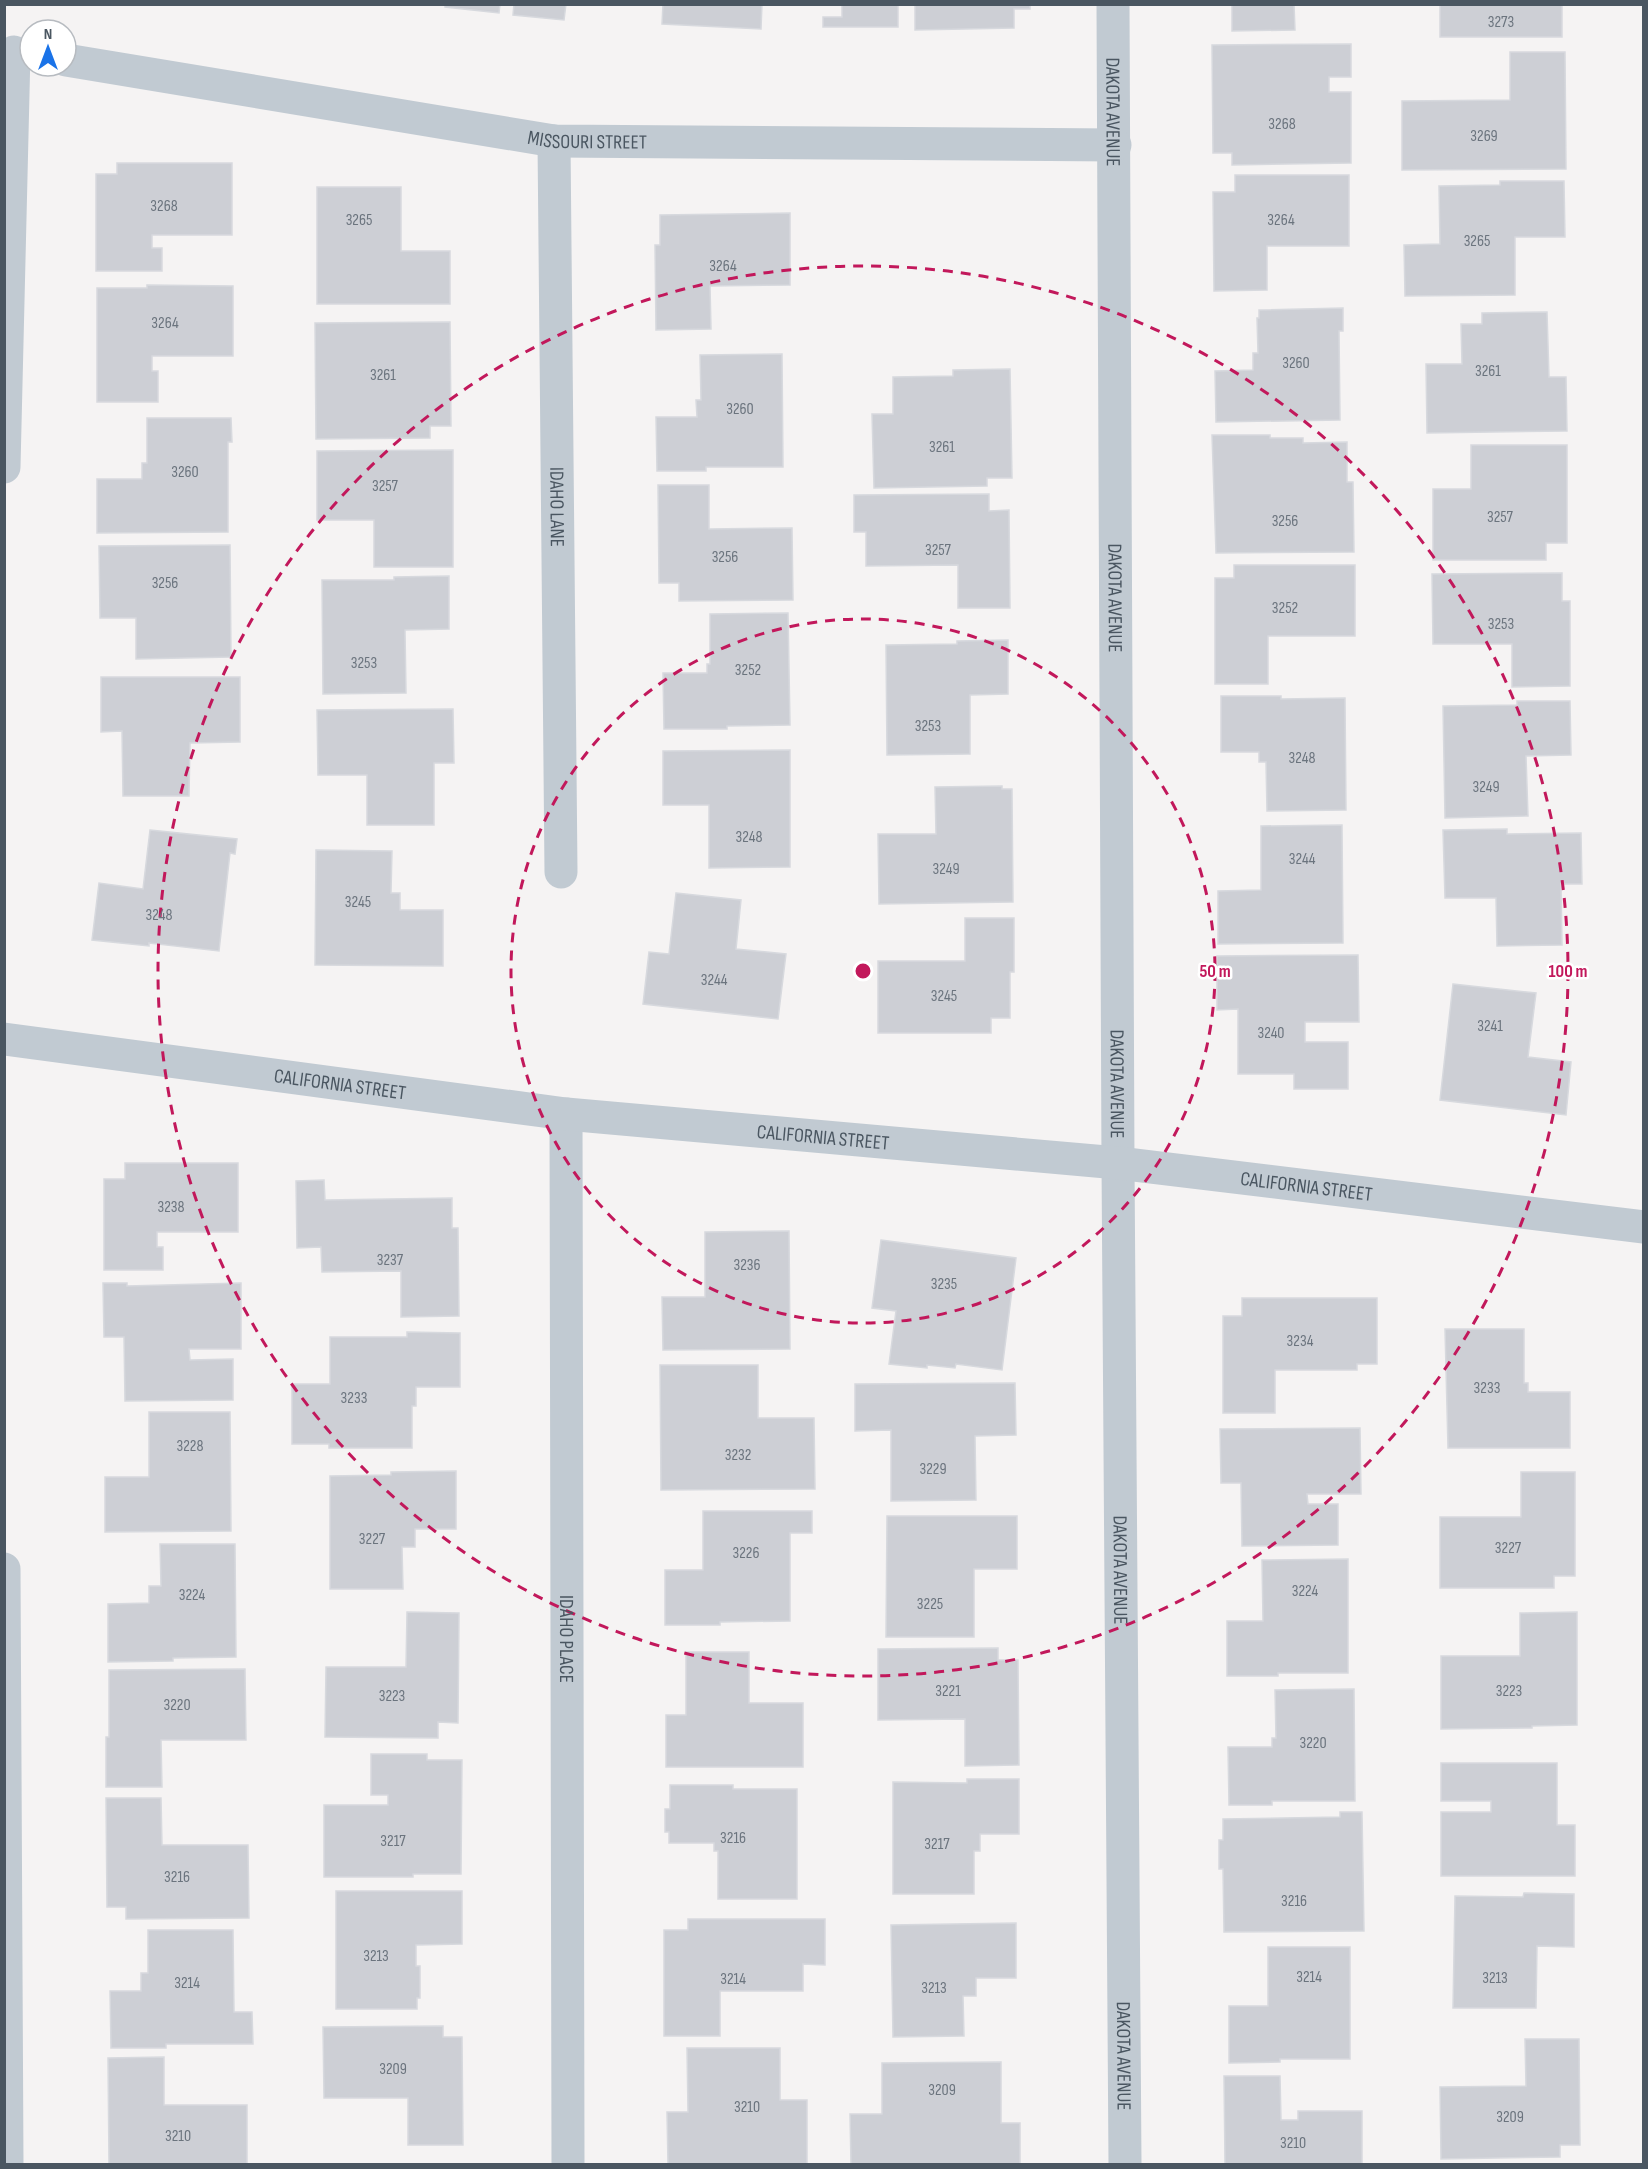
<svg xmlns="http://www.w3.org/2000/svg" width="1648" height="2169" font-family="'Sofia Sans Condensed',sans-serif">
	<rect width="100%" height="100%" fill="#f5f3f3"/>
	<g fill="#cdcfd5" stroke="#d7d9de" stroke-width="1.5">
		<polygon points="445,4 500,4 499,13 445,7"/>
		<polygon points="514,4 566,4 564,20 513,15"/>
		<polygon points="663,4 762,4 761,29 662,24"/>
		<polygon points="842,4 898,4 898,27 823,27 823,17 842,17"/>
		<polygon points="915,4 1030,4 1030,9 1014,9 1014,28 915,30"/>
		<polygon points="1232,4 1294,4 1295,30 1232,31"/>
		<rect x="1440" y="4" width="122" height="33"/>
		<polygon points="1351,44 1351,77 1329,77 1329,92 1351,92 1351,163 1232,165 1232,153 1213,153 1212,45"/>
		<polygon points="1510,52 1565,52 1566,169 1402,170 1402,101 1510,100"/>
		<polygon points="117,163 232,163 232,235 152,235 152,248 162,248 162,271 96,271 96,174 117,174"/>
		<polygon points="1235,175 1349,175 1349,246 1267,246 1267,290 1214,291 1213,192 1235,192"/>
		<polygon points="1500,181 1564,181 1565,237 1515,237 1515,295 1405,296 1404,245 1440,244 1439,186 1500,185"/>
		<polygon points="317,187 401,187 401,251 450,251 450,304 317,304"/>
		<polygon points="790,213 790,285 710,286 711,329 656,330 655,245 660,245 660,215"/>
		<polygon points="147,285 233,286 233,356 152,356 152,371 158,371 158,402 97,402 97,288 147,288"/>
		<polygon points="1343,308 1343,331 1339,331 1340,420 1216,422 1215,371 1253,370 1253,353 1258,353 1257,318 1259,318 1259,310"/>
		<polygon points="1547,312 1549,377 1566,377 1567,431 1427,433 1426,364 1462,364 1461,324 1482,324 1482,313"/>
		<polygon points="450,322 451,426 430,426 430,438 316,439 315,323"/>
		<polygon points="782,354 783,467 706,467 706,471 657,471 656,417 697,417 696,400 701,400 700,355"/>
		<polygon points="1010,369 1012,478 987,478 987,486 874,488 872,414 893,414 893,377 953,376 953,370"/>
		<polygon points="147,418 231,418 232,442 228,442 228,532 97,533 97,479 142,479 142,463 147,463"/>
		<polygon points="1212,435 1270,435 1270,438 1303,438 1303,443 1347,442 1347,482 1353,482 1354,552 1216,553"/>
		<polygon points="1471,445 1567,445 1567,543 1546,543 1546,560 1433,560 1433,489 1471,489"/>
		<polygon points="453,450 453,567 374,567 374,520 317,520 317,451"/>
		<polygon points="658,485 709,485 709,529 792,528 793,600 679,601 679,583 659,583"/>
		<polygon points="989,494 989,511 1009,510 1010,608 958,608 958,565 866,566 866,532 854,532 854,495"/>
		<polygon points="230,545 231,657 136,659 136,618 100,618 99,546"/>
		<polygon points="1234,565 1355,565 1355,636 1268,636 1268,684 1215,684 1215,578 1234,578"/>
		<polygon points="1562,573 1562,601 1570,601 1570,686 1512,687 1512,644 1433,644 1432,574"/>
		<polygon points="449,576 449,629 405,630 406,693 323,694 322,580 394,580 394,577"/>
		<polygon points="788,613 790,725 727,726 727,729 664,729 663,673 707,673 707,664 710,664 710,614"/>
		<polygon points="1008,640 1008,694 970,695 970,754 887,755 886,645 957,644 957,641"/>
		<polygon points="101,677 240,677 240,742 190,743 189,796 123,796 122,731 101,732"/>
		<polygon points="1221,696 1281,696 1281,699 1345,698 1346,810 1267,811 1266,762 1259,762 1259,752 1221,752"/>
		<polygon points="1517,701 1570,701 1571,755 1526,756 1528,816 1445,818 1443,706 1517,705"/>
		<polygon points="453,709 454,763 434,763 434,825 367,825 367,775 318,775 317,710"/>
		<polygon points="790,750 790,867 709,868 709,805 663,805 663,751"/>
		<polygon points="1002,786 1002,789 1012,789 1013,902 879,904 878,834 936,834 935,787"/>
		<polygon points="1342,825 1343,943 1218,944 1218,891 1261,890 1261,826"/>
		<polygon points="1507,829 1507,834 1581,833 1582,884 1561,884 1562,945 1497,946 1496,898 1445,898 1443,830"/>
		<polygon points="150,830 237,839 235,854 230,853 219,951 149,943 149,946 92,940 99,883 143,889"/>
		<polygon points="316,850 392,851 391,893 400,893 400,910 443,910 443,966 315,965"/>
		<polygon points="676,893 741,900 736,949 786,954 778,1019 643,1004 649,952 669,954"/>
		<polygon points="965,918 1014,918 1014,972 1010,972 1010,1018 991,1018 991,1033 878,1033 878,961 965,961"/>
		<polygon points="1358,955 1359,1022 1305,1022 1305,1042 1348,1042 1348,1089 1294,1089 1294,1074 1238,1074 1238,1009 1217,1010 1217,956"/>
		<polygon points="1453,984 1536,993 1528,1057 1571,1062 1566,1115 1440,1100"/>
		<polygon points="125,1163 238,1163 238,1232 157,1232 157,1247 163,1247 163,1270 104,1270 104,1179 125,1179"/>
		<polygon points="324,1180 325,1200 452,1198 452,1228 458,1228 459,1316 401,1317 401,1271 322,1272 321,1247 297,1248 296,1181"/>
		<polygon points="789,1231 790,1349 663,1350 662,1297 705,1297 705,1232"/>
		<polygon points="881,1240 1016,1258 1002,1370 956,1364 955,1368 927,1365 927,1368 889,1364 896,1311 872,1308"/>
		<polygon points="103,1283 127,1283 127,1286 241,1283 241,1349 189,1349 190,1360 233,1359 233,1400 125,1401 124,1337 104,1337"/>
		<polygon points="1242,1298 1377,1298 1377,1364 1357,1364 1357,1370 1275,1370 1275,1413 1223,1413 1223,1316 1242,1316"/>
		<polygon points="1445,1329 1524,1329 1524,1383 1528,1383 1528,1392 1570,1392 1570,1448 1448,1448"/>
		<polygon points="407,1332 460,1333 460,1387 416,1387 416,1406 412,1406 412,1448 329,1448 329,1444 292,1444 292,1384 330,1384 330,1337 407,1337"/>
		<polygon points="660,1365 758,1365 758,1418 814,1418 815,1489 661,1490"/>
		<polygon points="1015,1383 1016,1435 975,1436 976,1500 891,1501 891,1430 855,1431 855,1384"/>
		<polygon points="149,1412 230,1412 231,1531 105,1532 105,1477 149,1477"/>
		<polygon points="1360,1428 1361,1494 1307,1494 1308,1504 1338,1504 1338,1545 1242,1546 1241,1483 1221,1483 1220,1429"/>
		<polygon points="456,1471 456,1529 415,1529 415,1547 402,1547 403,1589 330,1589 330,1476 391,1475 391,1472"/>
		<polygon points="1521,1472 1575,1472 1575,1576 1554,1576 1554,1588 1440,1588 1440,1517 1521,1517"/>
		<polygon points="703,1511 812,1511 812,1533 790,1533 790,1621 720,1622 720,1625 665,1625 665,1570 703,1570"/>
		<polygon points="887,1516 1017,1516 1017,1569 974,1569 974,1637 886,1637"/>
		<polygon points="160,1544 235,1544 236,1657 173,1658 173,1661 108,1662 108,1604 149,1603 149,1586 161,1586"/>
		<polygon points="1348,1559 1348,1673 1278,1673 1278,1676 1227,1676 1227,1621 1263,1621 1262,1560"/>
		<polygon points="407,1612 459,1613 458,1723 438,1722 438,1738 325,1737 326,1667 406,1667"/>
		<polygon points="1577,1612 1577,1725 1532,1726 1532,1728 1441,1729 1441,1656 1520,1656 1520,1613"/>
		<polygon points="998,1648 998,1660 1018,1660 1019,1765 965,1766 965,1719 878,1720 878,1649"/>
		<polygon points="686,1652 749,1652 749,1703 803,1703 803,1767 666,1767 666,1715 686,1715"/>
		<polygon points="245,1669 246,1740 161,1740 162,1787 106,1787 106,1737 109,1737 109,1670"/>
		<polygon points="1354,1689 1355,1801 1272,1801 1272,1805 1229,1805 1228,1747 1272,1747 1272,1738 1276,1738 1275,1690"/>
		<polygon points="371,1754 427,1754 427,1760 462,1760 461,1874 413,1874 413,1877 324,1877 324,1805 388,1805 388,1795 371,1795"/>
		<polygon points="1441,1763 1557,1763 1557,1825 1575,1825 1575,1876 1441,1876 1441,1812 1491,1812 1491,1801 1441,1801"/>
		<polygon points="967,1779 1019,1779 1019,1834 980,1834 980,1851 974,1851 974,1894 893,1894 893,1782 967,1783"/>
		<polygon points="670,1785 733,1785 733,1789 797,1789 797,1899 718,1899 718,1851 714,1851 714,1843 669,1843 669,1832 665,1832 665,1809 670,1809"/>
		<polygon points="106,1798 161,1798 162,1845 248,1845 249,1918 126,1919 126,1907 107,1907"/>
		<polygon points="1340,1812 1362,1812 1364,1931 1224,1932 1223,1869 1219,1869 1219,1840 1223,1840 1223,1819 1340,1817"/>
		<polygon points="336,1891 462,1891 462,1944 416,1945 416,1966 420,1966 420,1998 417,1998 417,2009 336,2009"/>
		<polygon points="1524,1893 1574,1894 1574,1947 1537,1946 1536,2008 1453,2008 1455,1896 1523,1897"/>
		<polygon points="688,1919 825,1919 825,1965 803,1964 803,1991 720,1991 720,2036 664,2036 664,1930 688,1930"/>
		<polygon points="1016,1923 1016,1978 976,1978 976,1996 963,1996 964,2036 893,2037 891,1925"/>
		<polygon points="148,1930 233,1930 234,2012 252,2012 253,2044 166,2044 166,2048 111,2048 110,1991 141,1991 141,1973 148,1973"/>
		<polygon points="1268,1947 1350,1947 1350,2059 1280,2059 1280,2062 1229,2063 1229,2006 1268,2006"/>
		<polygon points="443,2026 443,2037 462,2037 463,2145 408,2145 408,2098 324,2098 323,2027"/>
		<polygon points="1525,2039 1579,2039 1580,2145 1560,2145 1560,2157 1441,2159 1440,2087 1526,2086"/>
		<polygon points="687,2048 780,2048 780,2100 807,2100 807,2164 668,2164 667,2112 688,2112"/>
		<polygon points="164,2057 164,2105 247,2105 247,2164 109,2164 108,2058"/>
		<polygon points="1001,2062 1001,2123 1020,2123 1020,2164 851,2164 850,2114 882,2114 882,2063"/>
		<polygon points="1224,2076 1280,2076 1281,2120 1298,2120 1298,2111 1362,2111 1362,2164 1225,2164"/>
	</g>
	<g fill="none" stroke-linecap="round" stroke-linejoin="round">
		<g stroke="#c1cad2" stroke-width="33">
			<path id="s1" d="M1113 4 1118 1163 1125 2164"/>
			<path id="s2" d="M66 60 554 141 1115 145"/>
			<path id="s3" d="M554 141 561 872"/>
			<polyline points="4,467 14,52"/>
			<path id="s4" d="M566 1114 568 2164"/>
			<polyline points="4,1569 7,2164"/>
		</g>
		<path stroke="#c1cad2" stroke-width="33" id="s5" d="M4 1039 566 1114 1118 1163 1644 1227"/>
	</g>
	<g fill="none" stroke="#c2185b" stroke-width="3" stroke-dasharray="10 8">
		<circle cx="863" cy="971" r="352"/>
		<circle cx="863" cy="971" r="705"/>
	</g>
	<g text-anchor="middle" stroke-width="5" stroke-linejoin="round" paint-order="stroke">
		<g font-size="16" fill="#6b747e">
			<text x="1501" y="27">3273</text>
			<text x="1282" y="129">3268</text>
			<text x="1484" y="141">3269</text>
			<text x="164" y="211">3268</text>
			<text x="359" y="225">3265</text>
			<text x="1281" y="225">3264</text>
			<text x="1477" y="246">3265</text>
			<text x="723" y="271">3264</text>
			<text x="165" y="328">3264</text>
			<text x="1296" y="368">3260</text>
			<text x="1488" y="376">3261</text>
			<text x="383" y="380">3261</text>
			<text x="740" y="414">3260</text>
			<text x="942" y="452">3261</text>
			<text x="185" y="477">3260</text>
			<text x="385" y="491">3257</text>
			<text x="1500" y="522">3257</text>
			<text x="1285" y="526">3256</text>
			<text x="938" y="555">3257</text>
			<text x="725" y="562">3256</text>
			<text x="165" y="588">3256</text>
			<text x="1285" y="613">3252</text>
			<text x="1501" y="629">3253</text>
			<text x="364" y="668">3253</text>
			<text x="748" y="675">3252</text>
			<text x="928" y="731">3253</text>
			<text x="1302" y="763">3248</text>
			<text x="1486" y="792">3249</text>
			<text x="749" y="842">3248</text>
			<text x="1302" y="864">3244</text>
			<text x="946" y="874">3249</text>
			<text x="358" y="907">3245</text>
			<text x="159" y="920">3248</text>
			<text x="714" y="985">3244</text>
			<text x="944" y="1001">3245</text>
			<text x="1490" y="1031">3241</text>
			<text x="1271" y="1038">3240</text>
			<text x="171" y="1212">3238</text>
			<text x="390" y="1265">3237</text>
			<text x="747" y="1270">3236</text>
			<text x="944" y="1289">3235</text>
			<text x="1300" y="1346">3234</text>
			<text x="1487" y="1393">3233</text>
			<text x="354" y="1403">3233</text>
			<text x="190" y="1451">3228</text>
			<text x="738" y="1460">3232</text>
			<text x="933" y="1474">3229</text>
			<text x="372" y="1544">3227</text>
			<text x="1508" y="1553">3227</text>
			<text x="746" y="1558">3226</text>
			<text x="1305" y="1596">3224</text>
			<text x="192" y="1600">3224</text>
			<text x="930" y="1609">3225</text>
			<text x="948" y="1696">3221</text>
			<text x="1509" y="1696">3223</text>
			<text x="392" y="1701">3223</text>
			<text x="177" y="1710">3220</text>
			<text x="1313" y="1748">3220</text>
			<text x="733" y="1843">3216</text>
			<text x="393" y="1846">3217</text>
			<text x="937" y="1849">3217</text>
			<text x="177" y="1882">3216</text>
			<text x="1294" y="1906">3216</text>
			<text x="376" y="1961">3213</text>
			<text x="1309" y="1982">3214</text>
			<text x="1495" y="1983">3213</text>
			<text x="733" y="1984">3214</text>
			<text x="187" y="1988">3214</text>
			<text x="934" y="1993">3213</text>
			<text x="393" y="2074">3209</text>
			<text x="942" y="2095">3209</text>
			<text x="747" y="2112">3210</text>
			<text x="1510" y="2122">3209</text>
			<text x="178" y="2141">3210</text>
			<text x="1293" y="2148">3210</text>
		</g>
		<g font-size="20" fill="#4a5661" stroke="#fff">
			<text dy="7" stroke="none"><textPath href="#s1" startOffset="108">DAKOTA AVENUE</textPath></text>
			<text dy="7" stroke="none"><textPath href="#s2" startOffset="528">MISSOURI STREET</textPath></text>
			<text dy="7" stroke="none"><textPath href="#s3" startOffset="366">IDAHO LANE</textPath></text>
			<text dy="7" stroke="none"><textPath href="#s1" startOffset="594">DAKOTA AVENUE</textPath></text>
			<text dy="7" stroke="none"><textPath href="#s5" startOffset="339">CALIFORNIA STREET</textPath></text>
			<text dy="7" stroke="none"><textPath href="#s1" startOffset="1080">DAKOTA AVENUE</textPath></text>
			<text dy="7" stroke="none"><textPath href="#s5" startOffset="825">CALIFORNIA STREET</textPath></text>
			<text dy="7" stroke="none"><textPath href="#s5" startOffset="1311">CALIFORNIA STREET</textPath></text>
			<text dy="7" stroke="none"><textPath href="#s1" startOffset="1566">DAKOTA AVENUE</textPath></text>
			<text dy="7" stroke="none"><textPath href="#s4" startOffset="525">IDAHO PLACE</textPath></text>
			<text dy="7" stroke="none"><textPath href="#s1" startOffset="2052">DAKOTA AVENUE</textPath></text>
		</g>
	</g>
	<circle cx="863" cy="971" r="9" fill="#c2185b" stroke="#fff" stroke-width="3"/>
	<g font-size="18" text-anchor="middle" font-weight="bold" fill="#c2185b" stroke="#fff" stroke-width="5" stroke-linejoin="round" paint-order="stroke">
		<text x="1215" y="977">50 m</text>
		<text x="1568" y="977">100 m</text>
	</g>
	<rect width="1648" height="2169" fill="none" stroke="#4a5661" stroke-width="12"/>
	<g transform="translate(48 48)"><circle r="28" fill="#ffffff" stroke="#b7bbc0" stroke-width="1.5"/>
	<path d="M0-4.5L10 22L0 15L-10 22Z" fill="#1a73e8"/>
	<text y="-9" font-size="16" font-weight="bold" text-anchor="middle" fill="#4a5661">N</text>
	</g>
</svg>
